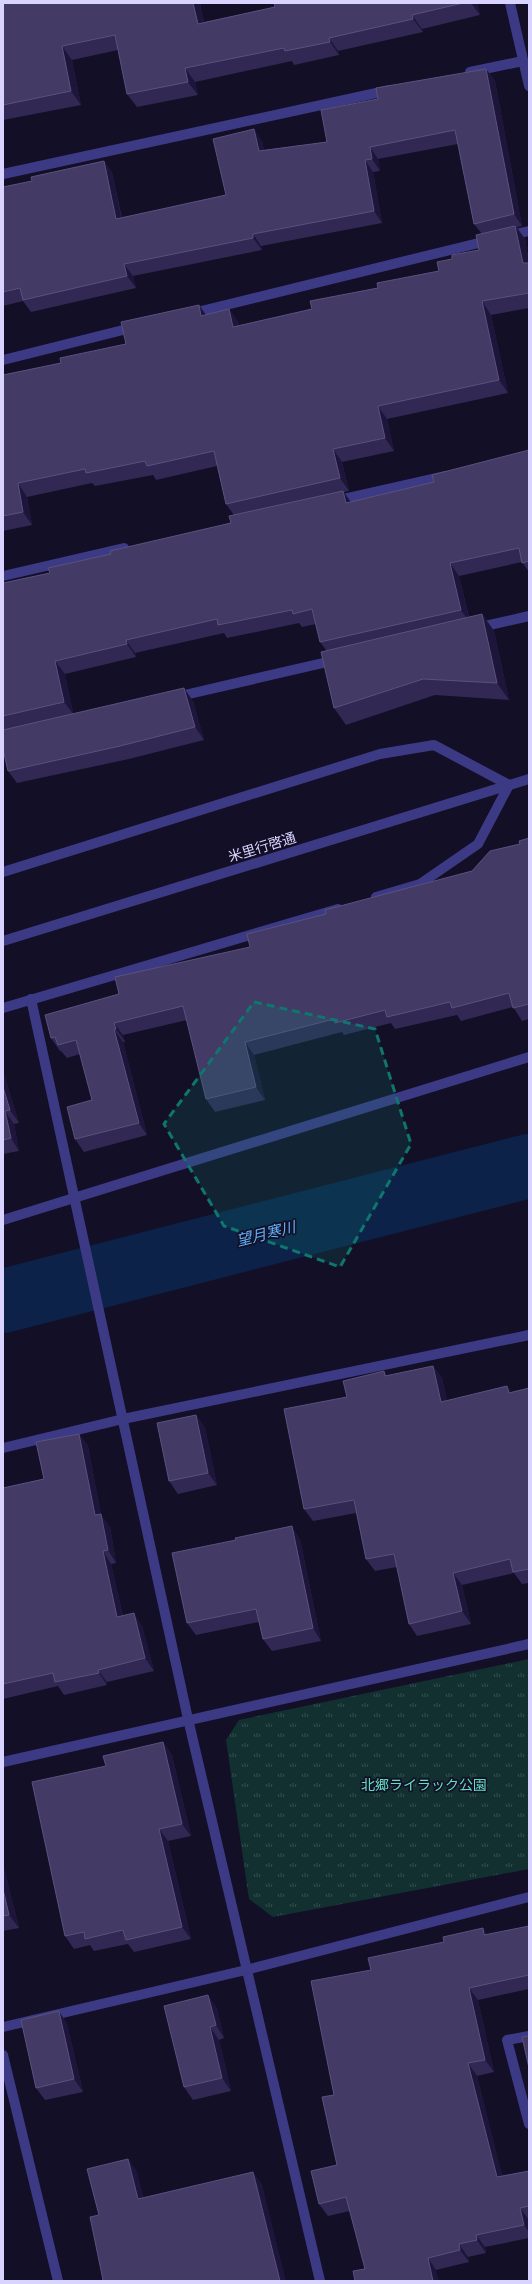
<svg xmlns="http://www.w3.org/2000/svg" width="532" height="2284" font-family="'Fira Sans','Noto Sans JP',sans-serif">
	<defs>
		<pattern id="park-tufts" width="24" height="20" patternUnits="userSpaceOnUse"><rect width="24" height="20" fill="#12302f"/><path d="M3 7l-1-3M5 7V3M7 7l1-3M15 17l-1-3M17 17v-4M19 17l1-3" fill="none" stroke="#344d4e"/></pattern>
	</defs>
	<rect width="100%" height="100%" fill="#130f26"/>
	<polygon fill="url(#park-tufts)" points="529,1659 529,1869 273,1917 249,1899 226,1740 239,1720"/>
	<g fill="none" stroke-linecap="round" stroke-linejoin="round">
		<polyline stroke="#0c2248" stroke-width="64" points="3,1301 529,1166"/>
		<g stroke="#3d3a85" stroke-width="10">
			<polyline points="510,3 529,86"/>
			<polyline points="470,72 523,61"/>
			<polyline points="3,174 390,90"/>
			<polyline points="508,236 529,231"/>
			<polyline points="189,314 491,240"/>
			<polyline points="3,360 135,327"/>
			<polyline points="335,501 446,476"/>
			<polyline points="3,576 124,548"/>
			<polyline points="476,628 529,616"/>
			<polyline points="176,697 336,660"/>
			<polyline points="3,872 380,754 434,745 509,785 478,844 420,884 376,897"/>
			<polyline points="31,999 188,1719 320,2281"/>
			<polyline points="3,1008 338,909"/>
			<polyline points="3,1220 529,1057"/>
			<polyline points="3,1448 123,1419 529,1335"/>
			<polyline points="3,1762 529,1644"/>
			<polyline points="3,2027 246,1970 529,1897"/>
			<polyline points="529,2036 507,2040 529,2124"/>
			<polyline points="3,2055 58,2281"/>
		</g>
		<polyline stroke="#3d3a85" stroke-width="10" points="3,941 529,779"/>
	</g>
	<g fill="#312854">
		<polygon points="3,3 200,3 204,22 275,7 274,3 477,3 480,15 422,29 423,32 338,51 339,55 294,65 292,61 195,82 198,95 137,107 127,94 118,50 72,60 81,105 3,120"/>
		<polygon points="486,69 495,81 522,226 517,227 525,239 529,262 529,308 491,315 508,393 387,419 394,451 342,462 349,491 344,492 351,502 434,482 529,450 529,572 522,562 459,576 469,617 482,614 494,631 509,700 435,695 346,725 334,708 326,650 320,642 316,624 302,627 299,623 227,638 224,633 135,653 136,657 65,674 73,714 193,701 204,740 129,759 17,783 8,771 4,730 3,728 3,583 50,573 111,554 231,523 234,515 226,504 217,466 156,480 153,475 95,486 92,483 27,497 32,525 3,531 3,375 61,363 126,344 199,305 206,315 229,309 238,322 239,326 312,309 378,288 439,271 452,259 479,250 482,234 474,224 458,144 378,159 380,171 373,172 382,223 261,246 262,250 133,276 136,288 31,312 23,301 3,306 3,187 32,181 104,161 112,173 122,218 226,195 262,141 264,150 327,142 378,99"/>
		<polygon points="529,838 529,1019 522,1021 513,1007 461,1021 457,1015 395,1029 391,1023 344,1035 342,1032 254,1055 265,1100 215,1112 206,1099 187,1020 123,1035 125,1042 123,1042 147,1135 84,1152 75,1139 92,1100 80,1054 67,1058 61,1051 60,1051 51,1038 119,994 250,947 326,914 472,871 520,844"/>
		<polygon points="3,1071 19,1123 14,1124 19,1151 3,1154"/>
		<polygon points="433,1366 442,1378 447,1401 507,1386 511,1392 529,1388 529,1583 522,1584 514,1573 462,1585 471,1624 417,1636 409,1624 397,1567 375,1571 366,1559 356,1513 313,1521 304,1509 347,1397 384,1371 387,1376"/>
		<polygon points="196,1415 205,1428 217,1485 178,1494 169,1481"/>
		<polygon points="79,1434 88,1446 101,1515 110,1527 116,1563 111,1564 123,1616 142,1626 154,1671 107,1682 107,1685 64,1695 58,1686 3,1699 3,1488 44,1479"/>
		<polygon points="300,1539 321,1641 272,1651 263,1639 259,1622 196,1635 187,1623 236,1540"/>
		<polygon points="163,1742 172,1755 191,1836 168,1841 191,1939 134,1952 128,1944 94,1951 90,1945 74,1949 65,1936 106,1766"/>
		<polygon points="3,1864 19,1928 3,1931"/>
		<polygon points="529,1926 529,1989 478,2000 494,2072 477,2076 502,2176 529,2171 529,2238 485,2247 486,2253 468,2257 469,2262 436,2270 350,2211 328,2216 319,2204 337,2165 334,2095 371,1970 483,1928 487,1935"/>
		<polygon points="217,2008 224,2038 219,2040 231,2091 193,2100 184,2087"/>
		<polygon points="59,2011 67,2024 83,2092 45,2100 36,2088"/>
	</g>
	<g fill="#1d163a">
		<polygon points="193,3 200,3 207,37 198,24"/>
		<polygon points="471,3 477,3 480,15"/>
		<polygon points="412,15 422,29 423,32 413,19"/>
		<polygon points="329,38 338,51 339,55 330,42"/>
		<polygon points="62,46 72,60 81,105 71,91"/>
		<polygon points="185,68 195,82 198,95 188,82"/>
		<polygon points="486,69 495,81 522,226 514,214"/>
		<polygon points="254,129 262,141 267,163 259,151"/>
		<polygon points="370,147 378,159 380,171 372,159"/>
		<polygon points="365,160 373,172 382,223 374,211"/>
		<polygon points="104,161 112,173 124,231 116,219"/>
		<polygon points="515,226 525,239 529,262 529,272 523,263"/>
		<polygon points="253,234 261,246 262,250 253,238"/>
		<polygon points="124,264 133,276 136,288 127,276"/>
		<polygon points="482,301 491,315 508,393 499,380"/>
		<polygon points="199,305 208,318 201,316"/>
		<polygon points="229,309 238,322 242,340 233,327"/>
		<polygon points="378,406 387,419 394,451 385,438"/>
		<polygon points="333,449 342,462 349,491 340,478"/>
		<polygon points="18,483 27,497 32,525 23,512"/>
		<polygon points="343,491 352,504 346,503"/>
		<polygon points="450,563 459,576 470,623 461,610"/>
		<polygon points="482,614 494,631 509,700 497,683"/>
		<polygon points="126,640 135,653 136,657 127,644"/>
		<polygon points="55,661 65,674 74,715 64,702"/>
		<polygon points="184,688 193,701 204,740 195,727"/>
		<polygon points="114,1023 123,1035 125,1042 116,1029"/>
		<polygon points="114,1029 123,1042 147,1135 139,1123"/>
		<polygon points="245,1042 254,1055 265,1100 256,1087"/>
		<polygon points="3,1071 19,1123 10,1110 3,1087"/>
		<polygon points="5,1111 14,1124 19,1151 11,1138"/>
		<polygon points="433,1366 442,1378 450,1414 441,1402"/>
		<polygon points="507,1386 516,1398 509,1393"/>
		<polygon points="196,1415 205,1428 217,1485 208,1473"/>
		<polygon points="79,1434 88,1446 101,1515 110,1527 116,1563 108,1550 95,1515"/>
		<polygon points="292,1526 300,1539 321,1641 313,1628"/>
		<polygon points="103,1551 111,1564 126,1630 117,1617"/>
		<polygon points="453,1573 462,1585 471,1624 462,1611"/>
		<polygon points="134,1613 142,1626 154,1671 145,1658"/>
		<polygon points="98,1670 107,1682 107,1685 99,1673"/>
		<polygon points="163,1742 172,1755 191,1836 182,1824"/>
		<polygon points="159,1829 168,1841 191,1939 182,1927"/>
		<polygon points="3,1864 19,1928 9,1915 3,1889"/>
		<polygon points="483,1928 492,1941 484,1935"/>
		<polygon points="469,1988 478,2000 494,2072 485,2060"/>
		<polygon points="208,1995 217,2008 224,2038 216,2025"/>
		<polygon points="59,2011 67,2024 83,2092 74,2079"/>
		<polygon points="210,2027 219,2040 231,2091 222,2078"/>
		<polygon points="468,2063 477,2076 506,2190 497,2177"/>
		<polygon points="128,2159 137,2171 147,2211 138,2199"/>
		<polygon points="253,2172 262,2184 286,2281 280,2281"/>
		<polygon points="520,2208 529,2220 529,2232 524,2225"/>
		<polygon points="476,2235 485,2247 486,2253 477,2240"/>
		<polygon points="459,2244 468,2257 469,2262 460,2250"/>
		<polygon points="428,2258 436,2270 439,2281 433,2281"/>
	</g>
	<g fill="#433a66" stroke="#5a527e">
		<polygon points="3,3 193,3 198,24 275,7 274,3 463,3 412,15 413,19 329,38 330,42 285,51 284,48 185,68 188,82 127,94 115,35 62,46 71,91 3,105"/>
		<polygon points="486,69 514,214 474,224 455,130 370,147 372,159 365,160 374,211 253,234 253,238 124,264 127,276 23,300 20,288 3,292 3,187 32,181 31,177 104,161 116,219 226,195 213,139 254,129 259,151 327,142 321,110 378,99 376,88"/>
		<polygon points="515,226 523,263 529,263 529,293 482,301 499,380 378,406 385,438 333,449 340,478 226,504 214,451 147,466 145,461 86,473 85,469 18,483 23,512 3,516 3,375 61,363 60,358 126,344 121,322 199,305 201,316 229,309 233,327 312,309 310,301 378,288 377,283 439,271 437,262 452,259 452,255 479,250 476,235"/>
		<polygon points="529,450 529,561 522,563 519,548 450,563 461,610 320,642 312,609 293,614 292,610 218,625 217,619 126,640 127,644 55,661 64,702 3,716 3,583 50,573 48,568 111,554 110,551 231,523 229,516 343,491 346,503 434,482 432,475"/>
		<polygon points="482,614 497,683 423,679 334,708 321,652"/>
		<polygon points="184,688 195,727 120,746 8,771 3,749 3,730"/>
		<polygon points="529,838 529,1004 513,1008 509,993 452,1008 450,1002 387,1017 385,1010 335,1023 334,1019 245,1042 256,1087 206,1099 183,1006 114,1023 116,1029 114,1029 139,1123 75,1139 67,1107 92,1100 76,1040 58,1045 55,1037 51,1038 45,1015 119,994 115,977 250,947 247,934 326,914 325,910 472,871 490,851 520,844 519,841"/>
		<polygon points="3,1087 10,1110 5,1111 11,1138 3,1140"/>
		<polygon points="433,1366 441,1402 507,1386 509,1393 529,1388 529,1569 513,1572 510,1559 453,1573 462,1611 409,1624 394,1554 366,1559 354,1500 304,1509 284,1409 347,1397 343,1381 384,1371 385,1376"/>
		<polygon points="196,1415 208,1473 169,1481 157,1423"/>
		<polygon points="79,1434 95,1515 101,1514 108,1550 103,1551 117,1617 134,1613 145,1658 98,1670 99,1673 55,1682 53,1673 3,1684 3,1488 44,1479 36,1442"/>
		<polygon points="292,1526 313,1628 263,1639 256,1609 187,1623 172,1553 236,1540 235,1538"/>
		<polygon points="163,1742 182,1824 159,1829 182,1927 126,1940 123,1930 85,1939 84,1932 65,1936 32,1782 106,1766 103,1756"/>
		<polygon points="3,1889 9,1915 3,1916"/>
		<polygon points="529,1926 529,1975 469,1988 485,2060 468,2063 497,2177 529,2171 529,2206 520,2208 524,2225 476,2235 477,2240 459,2244 460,2250 428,2258 433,2281 355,2281 353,2271 365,2269 346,2197 319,2204 311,2171 337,2165 322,2097 334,2095 311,1981 371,1970 368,1958 444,1942 443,1937 483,1928 484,1935"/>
		<polygon points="208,1995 216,2025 210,2027 222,2078 184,2087 164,2006"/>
		<polygon points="59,2011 74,2079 36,2088 21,2020"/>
		<polygon points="529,2036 529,2068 522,2037"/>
		<polygon points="128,2159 138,2199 253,2172 280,2281 100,2281 103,2280 90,2217 99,2215 87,2169"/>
	</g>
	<path fill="#0f766e" fill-opacity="0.2" stroke="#0f766e" stroke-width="3" stroke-dasharray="8 5" stroke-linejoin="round" d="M254 1002 375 1029 411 1144 340 1267 224 1226 164 1124Z"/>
	<g text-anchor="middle" stroke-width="3.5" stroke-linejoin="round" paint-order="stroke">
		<g font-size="14" fill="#d9d4ff" stroke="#130f26">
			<text transform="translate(262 847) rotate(-17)" y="5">米里行啓通</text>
		</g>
		<g font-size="14" fill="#5fe0c0" stroke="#130f26">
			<text x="424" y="1790">北郷ライラック公園</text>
		</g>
		<g font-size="15" font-style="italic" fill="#62b6ff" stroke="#130f26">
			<text transform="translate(266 1234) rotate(-14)" y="5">望月寒川</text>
		</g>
	</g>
	<rect width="532" height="2284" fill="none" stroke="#d9d4ff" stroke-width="8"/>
</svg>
